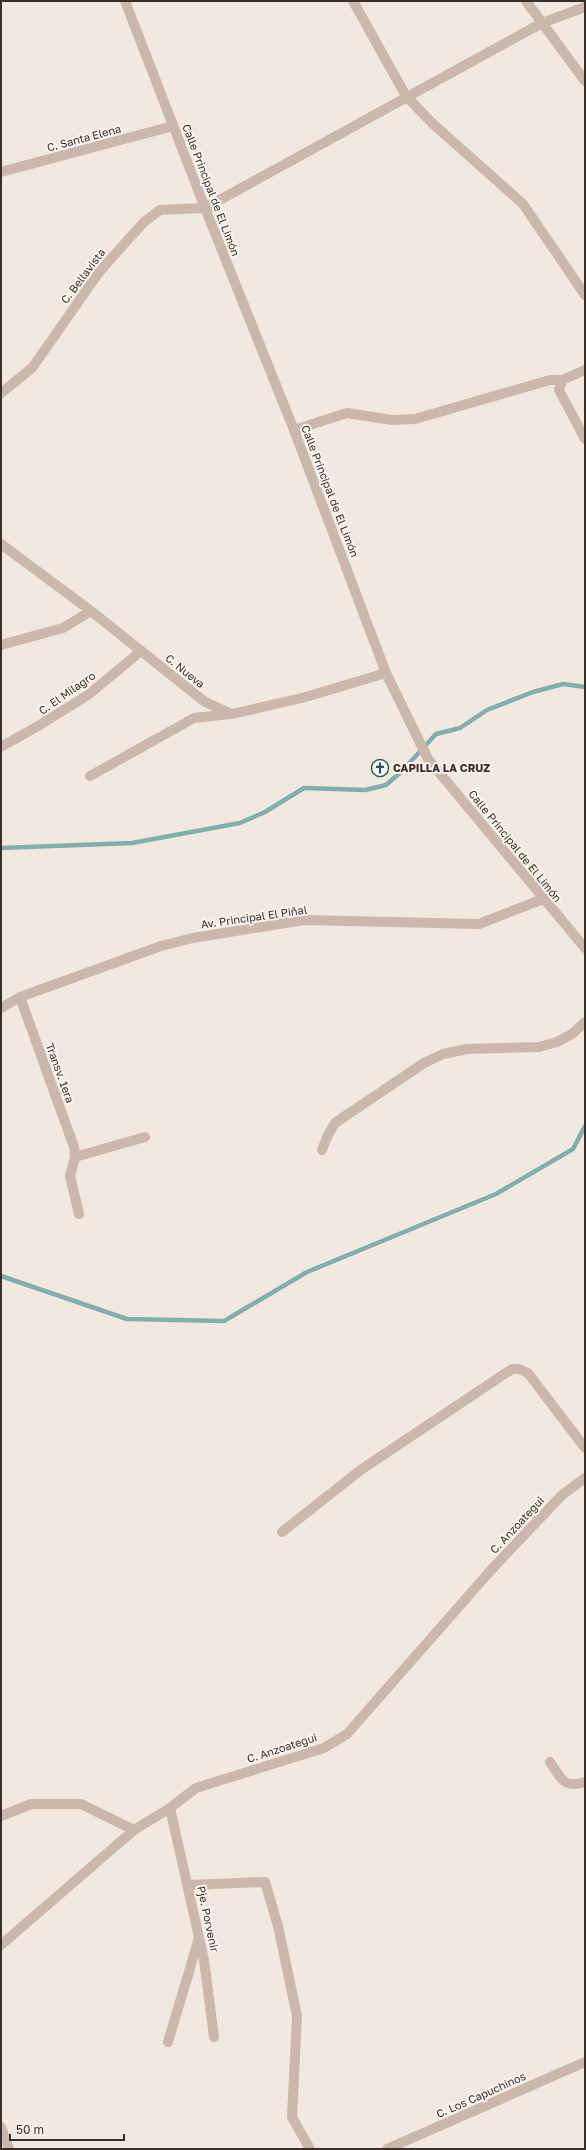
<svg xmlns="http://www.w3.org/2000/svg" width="586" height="2150" font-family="'Golos Text',sans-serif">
	<rect width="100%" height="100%" fill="#f3e8e0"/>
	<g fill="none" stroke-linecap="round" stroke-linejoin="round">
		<g stroke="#80b0ad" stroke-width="4.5">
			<polyline points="1,848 132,843 240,823 265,812 304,788 365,790 386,785 401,772 436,734 460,728 487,710 533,692 563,684 585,687"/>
			<polyline points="1,1276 127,1319 224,1321 307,1272 496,1194 573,1149 585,1126"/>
		</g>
		<g stroke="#cbb7ac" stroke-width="10">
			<polyline points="125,1 205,208 294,430 386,673 428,759 585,948"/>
			<polyline points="353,1 406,96 432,123 523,204 585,295"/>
			<polyline points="526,1 585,81"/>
			<polyline points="1,172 173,126"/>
			<polyline points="585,370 562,380 559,390 585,439"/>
			<polyline points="1,393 32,368 100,271 144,222 160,210 205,208 542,23 585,7"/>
			<polyline points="294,430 347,413 392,420 415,419 550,380 562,380"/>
			<polyline points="1,544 91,611 205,702 232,714 302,698 386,673"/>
			<polyline points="1,645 63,628 91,611"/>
			<polyline points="1,747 38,726 88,695 141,651"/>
			<polyline points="90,776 194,718 230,714"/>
			<polyline points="20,997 74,1147 75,1157 70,1176 79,1214"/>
			<polyline points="1,1008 20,997 161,946 193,938 304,920 479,924 543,899"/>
			<polyline points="322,1150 328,1135 335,1123 424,1063 443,1054 467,1049 539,1047 557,1042 572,1034 585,1022"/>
			<polyline points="75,1157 145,1137"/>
			<polyline points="282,1532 362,1469 512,1369 519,1369 528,1373 585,1448"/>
			<path d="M550 1762C561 1778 563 1789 585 1782"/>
			<polyline points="170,1808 204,1960 214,2037"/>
			<polyline points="1,1816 31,1804 81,1804 134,1830"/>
			<polyline points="188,1885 265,1882 278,1926 297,2016 292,2117 310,2149"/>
			<polyline points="1,1945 134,1830 170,1808 196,1788 324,1748 347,1734 492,1569 562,1495 585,1478"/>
			<polyline points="168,2042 199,1938"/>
			<polyline points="1,2127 9,2149"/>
			<polyline points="387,2149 585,2062"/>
		</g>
	</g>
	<defs>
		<g id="church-ring" transform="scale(0.9)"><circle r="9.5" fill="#faf3ed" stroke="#215b59" stroke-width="1.5"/><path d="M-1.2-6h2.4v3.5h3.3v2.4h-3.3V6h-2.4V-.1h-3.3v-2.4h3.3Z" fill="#215b59"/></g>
	</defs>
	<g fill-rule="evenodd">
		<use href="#church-ring" x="380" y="768"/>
	</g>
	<g text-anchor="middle" stroke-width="4" stroke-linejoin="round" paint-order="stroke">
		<g font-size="11" fill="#3a2e2b" stroke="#faf3ed">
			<text transform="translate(84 138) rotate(-15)" y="4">C. Santa Elena</text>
			<text transform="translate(211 190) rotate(69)" y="4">Calle Principal de El Limón</text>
			<text transform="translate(83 276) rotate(-53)" y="4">C. Bellavista</text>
			<text transform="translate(330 491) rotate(69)" y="4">Calle Principal de El Limón</text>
			<text transform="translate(185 671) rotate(39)" y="4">C. Nueva</text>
			<text transform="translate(67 693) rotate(-35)" y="4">C. El Milagro</text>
			<text transform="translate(515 846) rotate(51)" y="4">Calle Principal de El Limón</text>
			<text transform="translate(254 917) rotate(-8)" y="4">Av. Principal El Piñal</text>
			<text transform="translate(60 1073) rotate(70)" y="4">Transv. 1era</text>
			<text transform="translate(517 1525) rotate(-47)" y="4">C. Anzoategui</text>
			<text transform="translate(282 1748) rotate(-18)" y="4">C. Anzoategui</text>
			<text transform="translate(208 1919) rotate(78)" y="4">Pje. Porvenir</text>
			<text transform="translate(481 2095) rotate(-24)" y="4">C. Los Capuchinos</text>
		</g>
		<g font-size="11" font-weight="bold" fill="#3a2e2b" stroke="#faf3ed" text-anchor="start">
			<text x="393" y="772">CAPILLA LA CRUZ</text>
		</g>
	</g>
	<rect width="586" height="2150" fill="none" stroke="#3a2e2b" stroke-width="4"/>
	<path d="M10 2134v6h114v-6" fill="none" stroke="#3a2e2b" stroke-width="2"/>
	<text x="16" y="2134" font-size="12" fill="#3a2e2b" stroke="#faf3ed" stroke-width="3" paint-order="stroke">50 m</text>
</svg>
